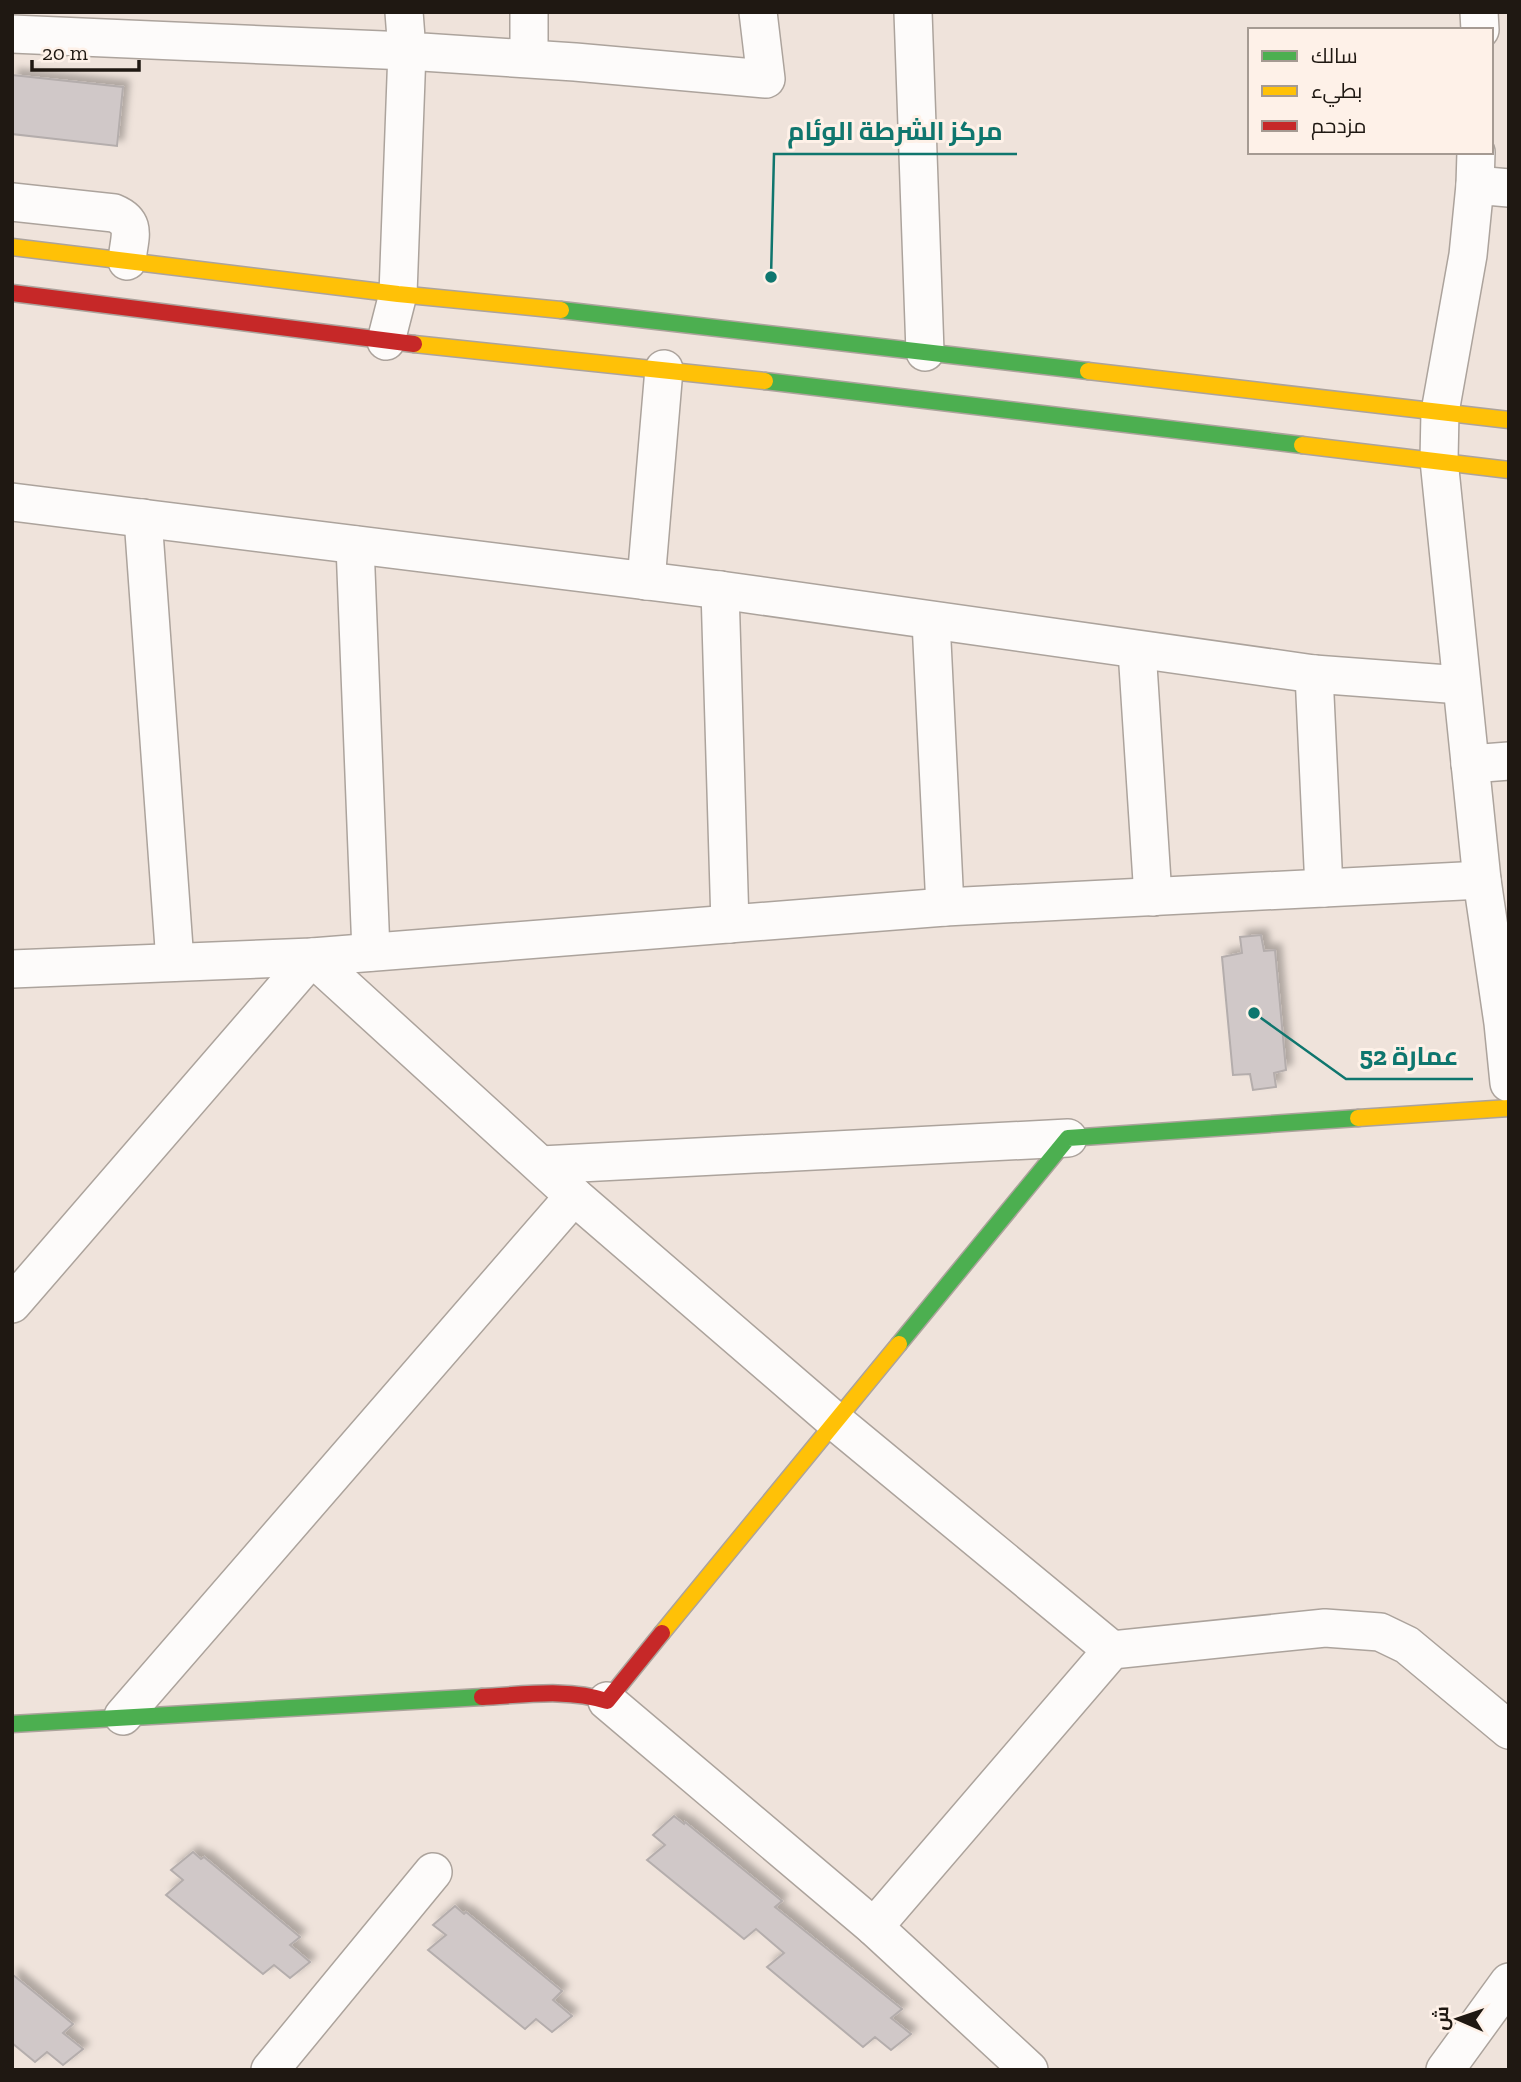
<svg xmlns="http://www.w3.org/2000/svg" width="1521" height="2082" font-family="'Zilla Slab',Cairo,serif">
	<defs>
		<filter id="shadow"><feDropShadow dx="6" dy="-6" stdDeviation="3.5" flood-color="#0004"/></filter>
	</defs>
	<rect width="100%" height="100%" fill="#efe3db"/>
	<g fill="#d0c8c8" stroke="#b4adac" stroke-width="2" filter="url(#shadow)">
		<polygon points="12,75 123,87 117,146 12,134"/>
		<polygon points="1261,935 1264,951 1275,950 1286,1070 1274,1073 1276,1087 1253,1090 1250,1074 1233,1075 1222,957 1242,953 1240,937"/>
		<polygon points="674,1816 684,1824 685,1822 782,1901 775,1907 902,2009 891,2018 911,2034 891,2050 875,2037 863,2047 767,1967 784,1953 756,1929 744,1939 647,1860 665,1845 653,1835"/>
		<polygon points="193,1852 201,1859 204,1857 300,1937 290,1945 310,1962 290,1978 274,1965 263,1974 166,1895 183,1880 171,1870"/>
		<polygon points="455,1906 464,1914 466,1912 562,1991 553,2000 572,2016 552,2032 536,2019 525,2029 428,1950 446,1935 433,1925"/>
		<polygon points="12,1974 73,2024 63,2033 83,2049 63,2065 47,2052 35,2062 12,2043"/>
	</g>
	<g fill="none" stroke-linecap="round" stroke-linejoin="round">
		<g stroke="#aca39c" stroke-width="40">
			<g id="street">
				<polyline points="404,12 407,51 575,62 766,79 758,12"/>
				<polyline points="529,12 529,58"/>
				<polyline points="913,12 925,352"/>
				<polyline points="1479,12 1480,30"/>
				<polyline points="12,34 407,51 398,294 386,341"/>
				<polyline points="1475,185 1476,152"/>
				<polyline points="1509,188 1475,185 1468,255 1440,412 1439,460 1482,880 1503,1023 1509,1083"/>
				<path d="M12 202 114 213C138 223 129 237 127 261"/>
				<polyline points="12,502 720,590 1314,674 1461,685"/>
				<polyline points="143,518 175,962"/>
				<polyline points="355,545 371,952"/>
				<polyline points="646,581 664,369"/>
				<polyline points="720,590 730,924"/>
				<polyline points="931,621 945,907"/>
				<polyline points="1137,650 1153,897"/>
				<polyline points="1314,674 1324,888"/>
				<polyline points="1470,764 1509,761"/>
				<polyline points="12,969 312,957 945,907 1482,880"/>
				<polyline points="541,1165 1068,1138"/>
				<polyline points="12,1304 312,957 574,1196 836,1422 1112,1650"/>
				<polyline points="607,1701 874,1927 1029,2070"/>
				<polyline points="123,1716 574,1196"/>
				<polyline points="874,1927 1112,1650 1325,1628 1380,1632 1407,1645 1509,1730"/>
				<polyline points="270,2070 433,1872"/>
				<polyline points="1445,2070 1509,1982"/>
			</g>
		</g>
		<g stroke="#aca39c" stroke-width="19">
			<g id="fast">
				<polyline points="561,310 1088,371"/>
				<polyline points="765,381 1302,445"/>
				<polyline points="899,1344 1068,1138 1358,1118"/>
				<polyline points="12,1724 482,1697"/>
			</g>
		</g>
		<g stroke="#aca39c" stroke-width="19">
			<g id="slow">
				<polyline points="12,247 398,294 561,310"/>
				<polyline points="414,344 765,381"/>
				<polyline points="1088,371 1509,420"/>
				<polyline points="1302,445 1509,470"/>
				<polyline points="1358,1118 1509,1108"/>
				<polyline points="662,1633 899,1344"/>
			</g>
		</g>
		<g stroke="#aca39c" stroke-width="19">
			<g id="jam">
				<polyline points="12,293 414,344"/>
				<path d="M482 1697C524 1695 567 1688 607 1701L662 1633"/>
			</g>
		</g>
		<use href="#street" stroke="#fdfbfa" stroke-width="37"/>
		<use href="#fast" stroke="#4caf50" stroke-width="16"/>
		<use href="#slow" stroke="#ffc107" stroke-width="16"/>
		<use href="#jam" stroke="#c62828" stroke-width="16"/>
	</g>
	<path fill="none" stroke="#0f766e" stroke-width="2.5" d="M771 277L774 154H1017M1254 1013L1346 1079H1473"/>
	<g fill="#0f766e" stroke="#fef1e8" stroke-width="2.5">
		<circle cx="771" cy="277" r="7"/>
		<circle cx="1254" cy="1013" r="7"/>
	</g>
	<g font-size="26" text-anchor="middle" font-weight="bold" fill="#0f766e" stroke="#fef1e8" stroke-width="6" stroke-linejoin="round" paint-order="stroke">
		<text x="895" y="140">مركز الشرطة الوئام</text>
		<text x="1409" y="1065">عمارة 52</text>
	</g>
	<rect width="1521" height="2082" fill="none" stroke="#1f1812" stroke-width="28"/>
	<rect x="1248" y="28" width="245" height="126" fill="#fef1e8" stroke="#a59a92" stroke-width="2"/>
	<rect x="1262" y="51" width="35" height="10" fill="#4caf50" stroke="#a59a92" stroke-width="2"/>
	<text x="1311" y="63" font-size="21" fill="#1f1812">سالك</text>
	<rect x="1262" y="86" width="35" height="10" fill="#ffc107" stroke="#a59a92" stroke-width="2"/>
	<text x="1311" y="98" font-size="21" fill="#1f1812">بطيء</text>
	<rect x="1262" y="121" width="35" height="10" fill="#c62828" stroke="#a59a92" stroke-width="2"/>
	<text x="1311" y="133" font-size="21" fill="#1f1812">مزدحم</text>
	<g transform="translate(1458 2019) rotate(272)" stroke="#fef1e8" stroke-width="5" paint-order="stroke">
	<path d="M0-5L12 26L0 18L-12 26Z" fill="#1f1812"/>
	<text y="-10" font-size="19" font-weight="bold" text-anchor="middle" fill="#1f1812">ش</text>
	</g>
	<path d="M32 60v10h107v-10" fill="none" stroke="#1f1812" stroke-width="3.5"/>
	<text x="42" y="60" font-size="21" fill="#1f1812" stroke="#fef1e8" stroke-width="5" paint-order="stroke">20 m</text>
</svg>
